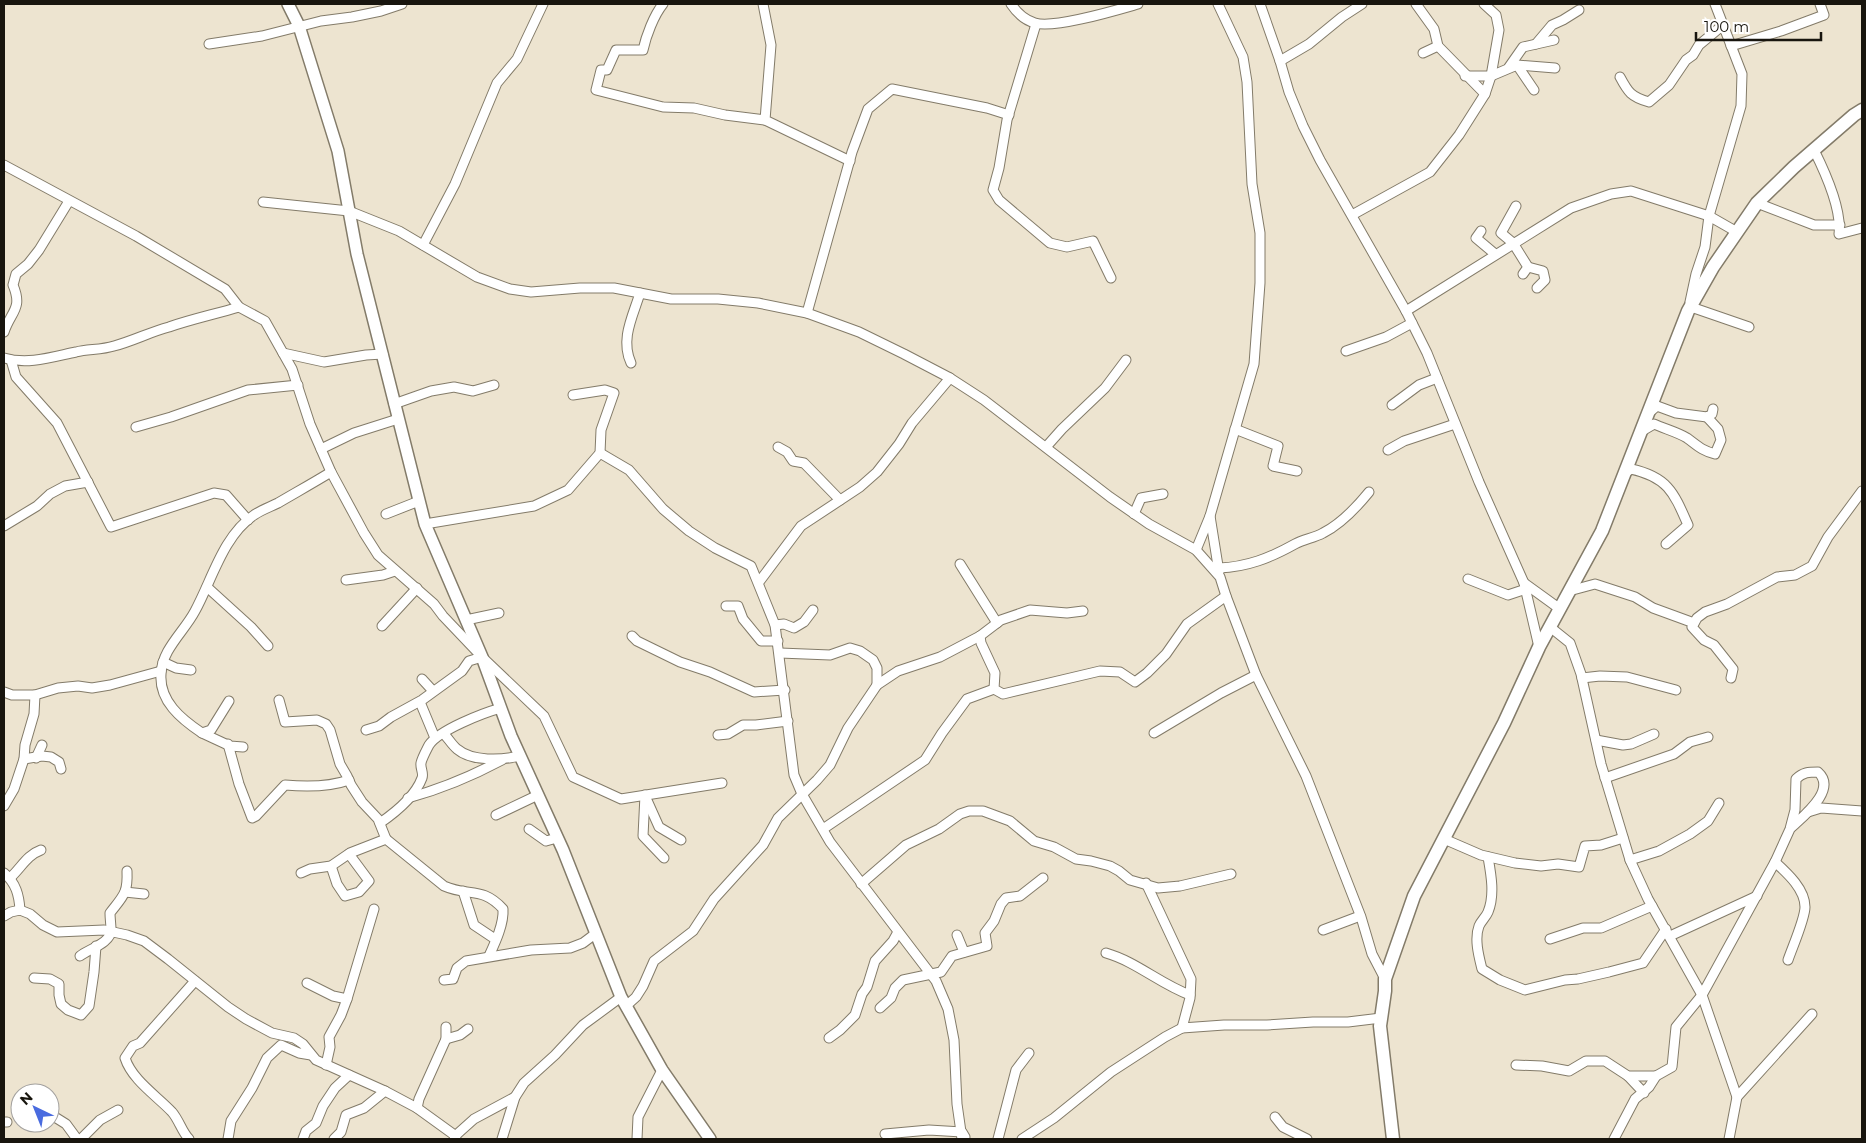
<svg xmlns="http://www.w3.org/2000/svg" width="1866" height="1143" font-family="Montserrat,sans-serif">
	<rect width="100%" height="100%" fill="#ede4d0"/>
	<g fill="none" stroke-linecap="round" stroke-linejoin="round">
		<g stroke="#837b69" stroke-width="11">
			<g id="minor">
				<path d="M663 4C654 15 646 36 643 50H616L607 70H601L596 90 663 107 694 108 725 115 765 120"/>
				<polyline points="763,4 771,45 765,120 850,161"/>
				<path d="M1011 4C1017 13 1024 20 1035 23 1054 29 1117 10 1138 4"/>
				<polyline points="1260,4 1280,61 1289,92 1303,126 1320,160 1406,311 1427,353 1479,482 1524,583 1539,647"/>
				<polyline points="1416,4 1434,29 1438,46 1485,94"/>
				<polyline points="1036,24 1007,120 999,168 993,190 999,200 1050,243 1067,247 1093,241 1111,278"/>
				<polyline points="209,44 262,36 321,21 352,17 381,11 402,4"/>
				<polyline points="1536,44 1552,25 1563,20 1579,10"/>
				<polyline points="1731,46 1781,31 1824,15 1820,4"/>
				<polyline points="1423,53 1438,46"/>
				<polyline points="1280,61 1309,44 1342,17 1362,4"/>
				<polyline points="1517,65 1534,90"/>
				<polyline points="1509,67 1523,47 1554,40"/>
				<polyline points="1465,76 1491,76 1517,65 1555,68"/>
				<path d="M1620 77C1628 92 1631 97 1649 102L1669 85 1686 60 1693 55 1699 45 1723 25"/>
				<path d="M1814 150C1825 172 1842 209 1839 234L1862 228"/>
				<polyline points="4,165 136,236 225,289 239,307 265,321 292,369 310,424 331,472 364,533 378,555 434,604 443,616 482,657 544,716 573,777 621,799 722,783"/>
				<polyline points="263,202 349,211 399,231 477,277 510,289 531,292 580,288 614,288 671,299 718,299 758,303 807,313 859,332 904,354 950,378 984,400 1110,497 1149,524 1196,550 1220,577 1226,596 1256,675 1306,776 1361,917 1372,954 1385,979"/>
				<polyline points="1757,203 1814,225 1840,225"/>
				<polyline points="1516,206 1501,233 1513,243 1528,267 1523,274"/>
				<polyline points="1352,215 1430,172 1459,135 1485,94 1491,76 1499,30 1496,15 1484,4"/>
				<polyline points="1481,231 1476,238 1495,254"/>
				<polyline points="423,245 455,184 497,83 517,59 543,4"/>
				<polyline points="1528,267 1543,271 1545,280 1537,288"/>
				<polyline points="1690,302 1696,274 1705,247 1709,216 1741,106 1742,74 1715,4"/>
				<polyline points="1691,307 1749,327"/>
				<polyline points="1406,311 1571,208 1611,194 1631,191 1709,216 1737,232"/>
				<polyline points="807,313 852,152 868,109 892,89 987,108 1009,115"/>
				<path d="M4 332C11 311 23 309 13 285L16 274 28 264 39 250 69 201"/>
				<polyline points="1346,351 1386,337 1412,323"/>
				<polyline points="283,353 324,362 366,355 383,354"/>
				<path d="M4 358C28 365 52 357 76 352 88 349 101 350 114 346 133 341 150 332 169 327 192 319 216 314 239 307"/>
				<polyline points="11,360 16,377 57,423 111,527 214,493 226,495 248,520"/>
				<path d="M631 363C620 339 633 316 640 293"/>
				<polyline points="394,404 431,391 454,387 473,391 494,385"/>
				<polyline points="1392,405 1419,385 1437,378"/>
				<polyline points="1651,411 1657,406 1676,413 1707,417 1712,414 1713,409"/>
				<polyline points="136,427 171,417 248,390 298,385"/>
				<polyline points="1235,429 1278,446 1273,466 1297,471"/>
				<path d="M1642 431 1654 424C1665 429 1677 432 1687 438 1698 446 1701 450 1715 454L1721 440 1718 429 1707 417"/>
				<polyline points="778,447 787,452 793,461 804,463 840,500"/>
				<polyline points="1046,447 1062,429 1105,388 1126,360"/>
				<polyline points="321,449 354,433 398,419"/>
				<polyline points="1388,450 1404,441 1455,424"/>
				<polyline points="600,453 629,470 663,509 689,531 715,548 751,566 775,625 794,775 802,794 830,842 936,981 948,1009 954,1040 957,1104 962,1139"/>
				<path d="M1625 473 1631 469C1668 477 1674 493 1688 525L1666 544"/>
				<polyline points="386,514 419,501"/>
				<polyline points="1134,514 1141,498 1163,494"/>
				<polyline points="1210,516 1219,572"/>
				<polyline points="425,524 534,506 568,490 600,453 601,430 614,393 605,390 573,395"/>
				<polyline points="4,526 37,506 50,494 65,486 88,482"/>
				<polyline points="1196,550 1210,516 1254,364 1260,283 1260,233 1252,184 1247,82 1243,57 1218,4"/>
				<polyline points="960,564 997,623"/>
				<path d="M1219 568C1247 567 1270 558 1295 544 1304 539 1314 538 1323 533 1341 524 1356 508 1369 492"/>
				<polyline points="1468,579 1508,595 1526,589"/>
				<polyline points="346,580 383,575 395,571"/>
				<polyline points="759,582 801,526 860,487 877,472 899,444 912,423 950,378"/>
				<polyline points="1524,583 1560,609"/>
				<polyline points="207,587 251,627 268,646"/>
				<polyline points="1569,591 1595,584 1635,597 1653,608 1694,623"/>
				<polyline points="726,606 738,606 743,619 761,641 778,641"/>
				<polyline points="466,620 499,613"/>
				<polyline points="775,625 784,624 794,628 804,622 813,610"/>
				<polyline points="382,626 417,588"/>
				<polyline points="1550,627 1570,643 1581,674 1601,764 1630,860 1648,899 1702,995 1737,1097"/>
				<polyline points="632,636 637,641 680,662 710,672 754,692 785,690"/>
				<polyline points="980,636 981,643 995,673 994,689 1003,694 1100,671 1120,672 1135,682 1147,673 1166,654 1187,624 1226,596"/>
				<polyline points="780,653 830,655 850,648 860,651 873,660 877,668 877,685"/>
				<polyline points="163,662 176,668 191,670"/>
				<polyline points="1582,678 1600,676 1627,677 1676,690"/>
				<polyline points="1731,678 1733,669 1714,645 1704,640 1692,627 1697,618 1705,612 1727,604 1777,577 1795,575 1812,566 1828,537 1862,491"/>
				<polyline points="422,679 433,691"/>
				<polyline points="4,692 12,695 35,695 58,688 78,686 92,688 110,685 161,671"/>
				<polyline points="279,700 285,722 317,720 326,724 330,730 340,764 347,776 351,785 362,802 378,819 386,839"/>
				<path d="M229 701 211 730 202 733C181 719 159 701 161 674 162 649 184 632 195 611 212 580 223 536 254 515 261 510 270 507 278 503 295 493 313 483 331 472"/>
				<polyline points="420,702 435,738"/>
				<polyline points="366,730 379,726 391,717 422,700 462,671 469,661 482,657"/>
				<polyline points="202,733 230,746 243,747"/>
				<polyline points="1154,733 1221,693 1256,675"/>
				<path d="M444 734C448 738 452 745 457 749 472 762 502 760 520 756"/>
				<polyline points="718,735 728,734 743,725 756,725 788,721"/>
				<polyline points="1596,740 1623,745 1631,744 1654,734"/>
				<path d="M228 744 239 784 252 818 256 816 285 785C306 787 329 787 349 780"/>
				<polyline points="36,758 42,745"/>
				<polyline points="24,759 42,756 51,757 59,762 61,769"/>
				<polyline points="1605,778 1674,754 1690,742 1708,737"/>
				<polyline points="645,795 643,836 664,858"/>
				<path d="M408 798C441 789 472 776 502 760"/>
				<polyline points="646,798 659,827 681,840"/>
				<polyline points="4,806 14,789 24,759 25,745 34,714 35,695"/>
				<polyline points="1808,812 1821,808 1862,811"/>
				<polyline points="496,815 538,795"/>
				<path d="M380 823C396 812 415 797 422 778 424 773 420 768 421 763 422 758 427 749 429 745 439 730 483 713 501 708"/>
				<polyline points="529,829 546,841 557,838"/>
				<polyline points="823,829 925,760 942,733 967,699 994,689"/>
				<polyline points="1444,839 1481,855 1515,863 1541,866 1558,864 1579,867 1585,846 1601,845 1623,838"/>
				<path d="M1488 857C1491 874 1495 895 1488 912 1486 917 1481 921 1479 926 1474 939 1479 957 1482 969L1500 980 1525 990 1565 980 1578 979 1609 972 1643 963 1666 929"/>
				<polyline points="1630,860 1659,851 1690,834 1708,821 1719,803"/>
				<path d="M1775 862C1787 873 1805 889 1805 907 1805 919 1792 948 1788 960"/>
				<polyline points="331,866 337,884 345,896 359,892 369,881 349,854"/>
				<path d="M4 873C16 883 19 895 20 910"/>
				<path d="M301 873 310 869 331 866 350 853 386 839 444 886C469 897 482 886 503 909 504 924 495 943 489 956"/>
				<path d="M10 878C21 868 27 855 41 850"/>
				<polyline points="1146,883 1191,979 1190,998 1182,1028"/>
				<polyline points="861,884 906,845 939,829 960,814 969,811 983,811 1010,821 1034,841 1054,847 1076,859 1091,861 1110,866 1119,871 1130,880 1158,888 1180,886 1231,874"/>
				<polyline points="463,891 474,925 495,939"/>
				<polyline points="125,892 144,894"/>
				<polyline points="4,916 11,912 20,910 30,914 43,925 57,932 104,930 127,935 144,941 168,959 228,1007 246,1019 272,1033 294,1038 303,1044 316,1060 385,1091 417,1108 453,1134 456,1139"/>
				<polyline points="1323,930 1360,916"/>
				<polyline points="957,935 964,952"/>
				<polyline points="1670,936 1757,896"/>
				<polyline points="1550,939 1583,928 1601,928 1652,906"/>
				<path d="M1106 953C1137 962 1160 984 1190 995"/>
				<path d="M80 956C89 949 111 943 111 930 111 924 110 919 110 913 123 896 128 894 127 871"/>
				<polyline points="34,978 50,979 59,984 59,995 61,1004 68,1010 81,1015 89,1006 94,972 96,946"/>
				<polyline points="444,980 453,979 457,968 466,961 531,950 570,948 583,943 595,934"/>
				<polyline points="307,983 333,996 347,999"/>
				<polyline points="626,1006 636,997 643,986 654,961 693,931 714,899 763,845 778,818 817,780 830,765 848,728 877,685 898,671 940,657 980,636 1001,620 1030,610 1067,613 1083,611"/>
				<polyline points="880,1008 891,998 895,988 903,980 941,972 952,956 987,946 985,933 994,921 1001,904 1006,898 1020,896 1043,878"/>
				<polyline points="829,1038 840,1030 855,1015 862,994 867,987 875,961 893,941 898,932"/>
				<polyline points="446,1039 460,1035 468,1029"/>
				<polyline points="326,1065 330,1047 329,1037 341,1015 347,999 374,909"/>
				<polyline points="1516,1065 1542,1066 1569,1071 1586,1061 1605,1061 1628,1076 1656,1076"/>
				<polyline points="1628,1076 1644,1093"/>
				<polyline points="417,1108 419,1099 446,1039 446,1027"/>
				<polyline points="50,1114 66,1124 77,1139"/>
				<polyline points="1275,1117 1283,1127 1307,1139"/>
				<polyline points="4,1122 7,1122"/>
				<polyline points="885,1134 929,1130 962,1132 965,1137"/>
				<polyline points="455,1136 474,1119 515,1097"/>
				<polyline points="81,1139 100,1120 118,1110"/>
				<path d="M189 1139C182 1132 179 1120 172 1112 157 1096 132 1080 125 1058L133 1046 140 1043 195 981"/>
				<polyline points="228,1139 231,1121 252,1088 267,1058 281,1045 299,1053 311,1055"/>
				<polyline points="303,1139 306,1131 316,1123 323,1106 335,1088 349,1075"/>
				<polyline points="334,1139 341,1132 346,1115 364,1108 385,1091"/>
				<polyline points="502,1139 515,1097 524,1083 555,1055 583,1025 621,997"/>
				<polyline points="637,1139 638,1117 662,1070"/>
				<polyline points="998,1139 1016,1070 1029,1053"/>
				<polyline points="1022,1139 1054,1118 1111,1072 1165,1037 1182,1028 1224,1025 1267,1025 1313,1022 1348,1022 1381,1018"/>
				<path d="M1614 1139 1635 1099 1649 1087 1656 1076 1672 1067 1676 1027 1702 995 1775 862 1790 829 1795 810 1796 779C1803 772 1809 772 1818 772 1838 790 1802 817 1790 829"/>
				<polyline points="1729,1139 1737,1097 1812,1014"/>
			</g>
		</g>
		<g stroke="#837b69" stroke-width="14">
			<polyline id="tertiary" points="288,4 299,26 338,151 357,254 425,524 482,657 511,736 563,850 621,997 662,1070 710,1139"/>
		</g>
		<g stroke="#837b69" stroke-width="15">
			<polyline id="secondary" points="1393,1139 1380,1026 1385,991 1385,979 1414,896 1504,723 1539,647 1602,531 1688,311 1713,267 1757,203 1794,167 1854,115 1862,110"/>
		</g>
		<use href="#minor" stroke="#fff" stroke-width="9"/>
		<use href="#tertiary" stroke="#fff" stroke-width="11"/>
		<use href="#secondary" stroke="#fff" stroke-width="12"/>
	</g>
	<rect width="1866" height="1143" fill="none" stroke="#18150e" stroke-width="10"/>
	<g transform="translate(35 1108) rotate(317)"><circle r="24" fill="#ffffff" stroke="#a3a19f"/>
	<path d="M0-4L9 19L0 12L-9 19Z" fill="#496bdf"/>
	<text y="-8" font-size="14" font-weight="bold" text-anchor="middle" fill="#18150e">N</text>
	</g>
	<path d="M1696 32v8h125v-8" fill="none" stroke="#18150e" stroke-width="2.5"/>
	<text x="1704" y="32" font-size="15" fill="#18150e" stroke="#ffffff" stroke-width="4" paint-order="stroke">100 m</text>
</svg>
